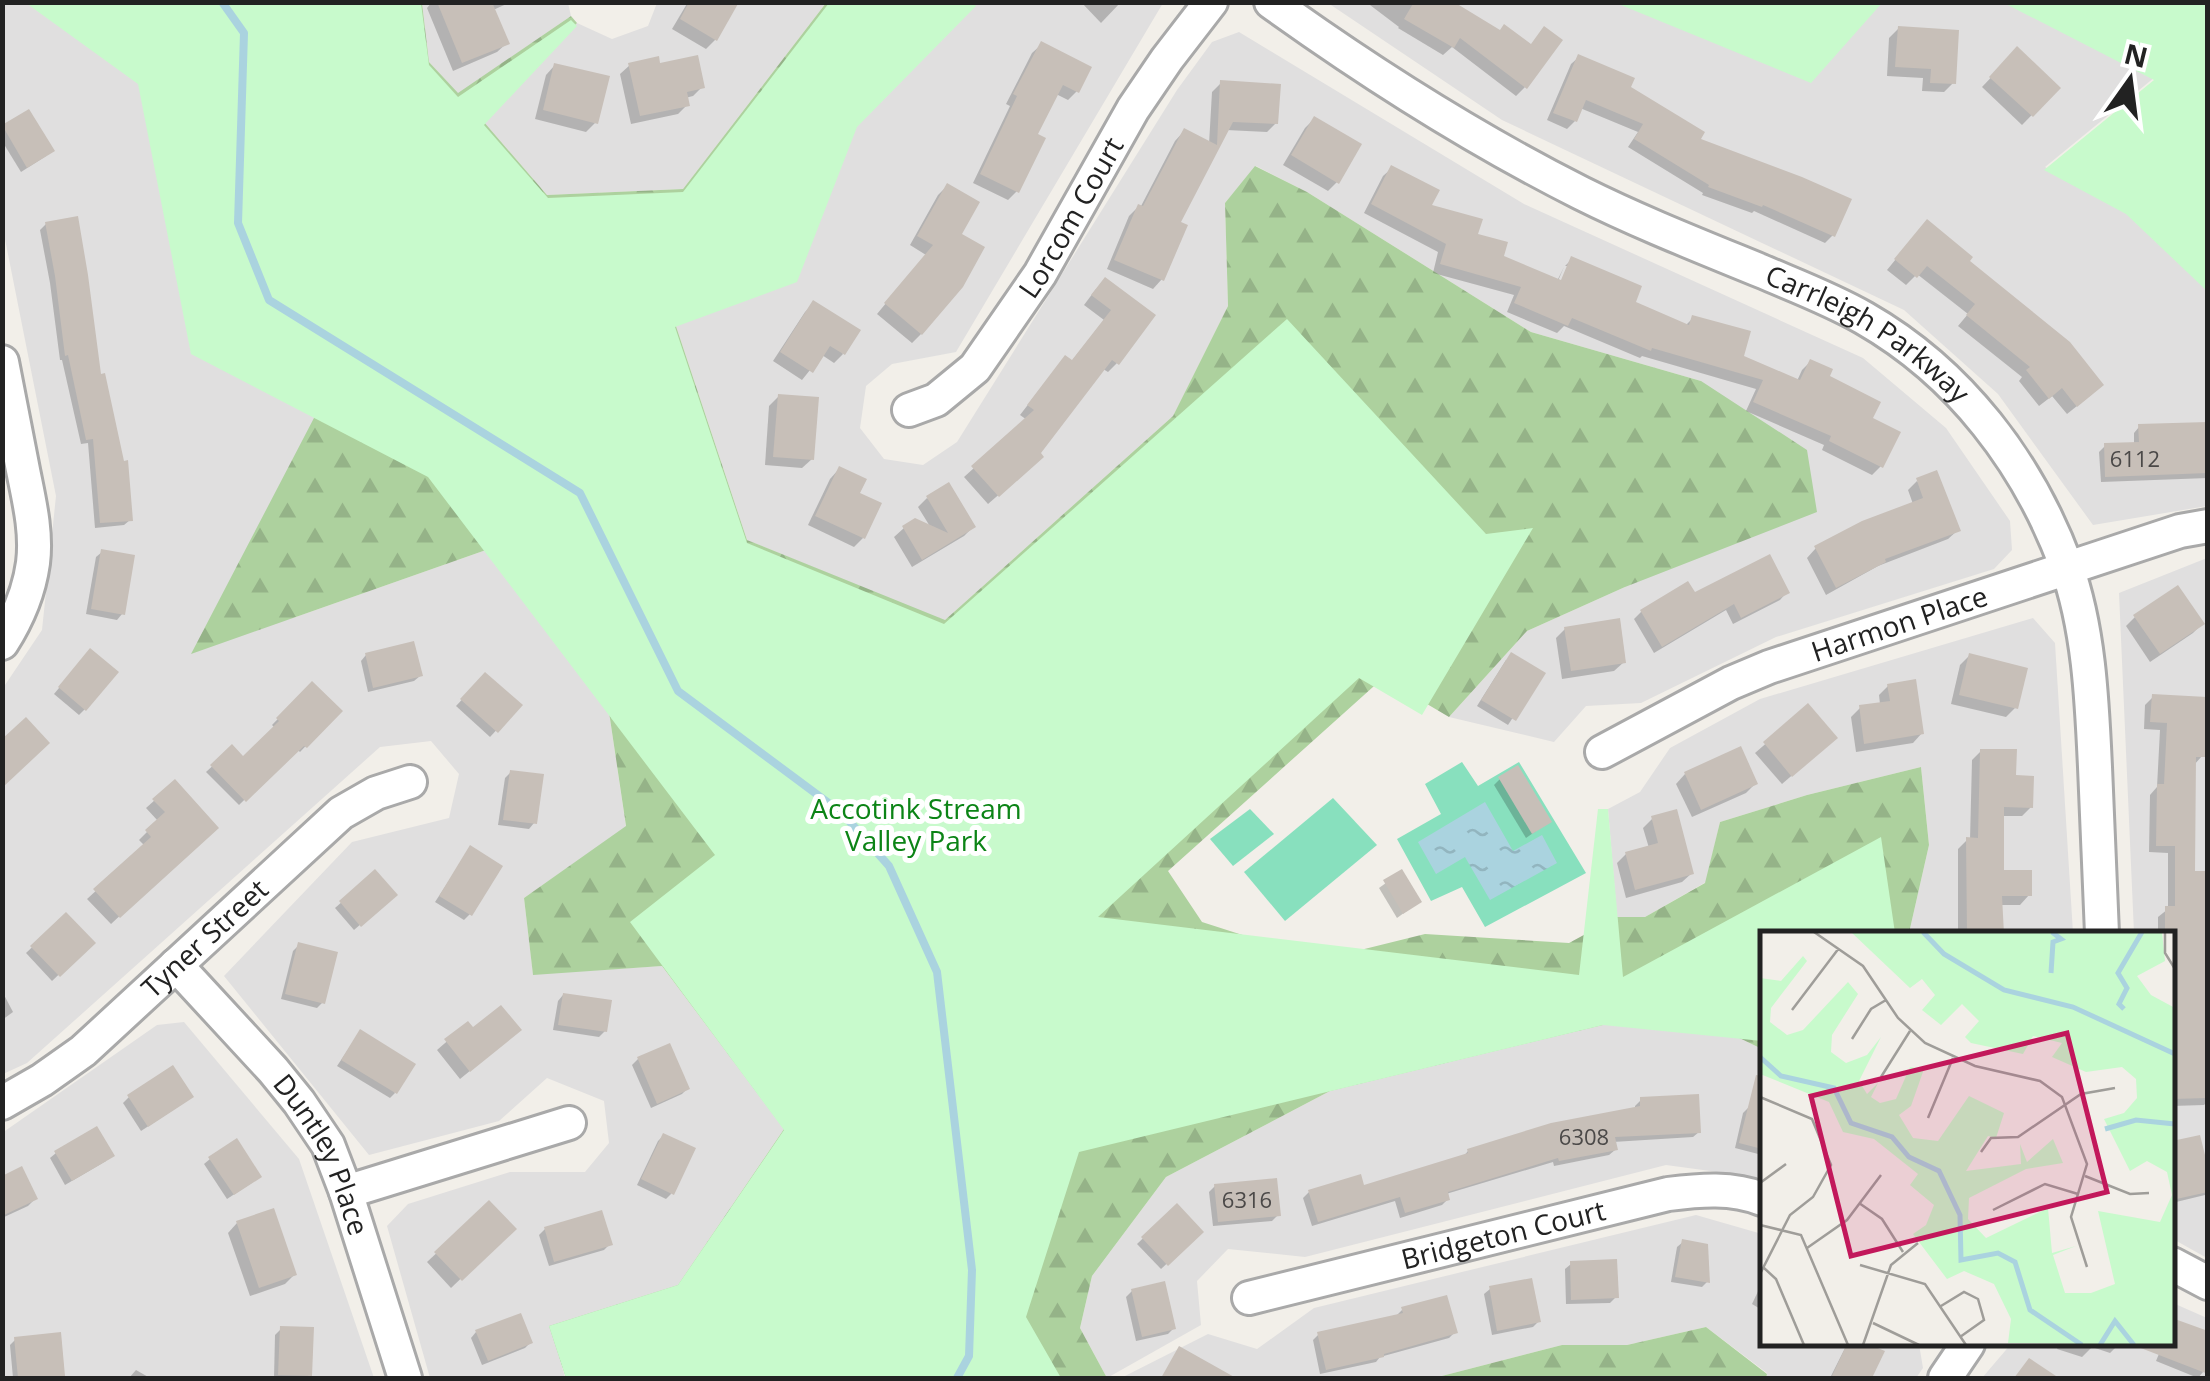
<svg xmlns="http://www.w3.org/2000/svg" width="2210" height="1381" font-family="'Open Sans',sans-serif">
	<defs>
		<pattern id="forest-firs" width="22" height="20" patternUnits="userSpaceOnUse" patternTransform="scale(2.5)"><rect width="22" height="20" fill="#add19e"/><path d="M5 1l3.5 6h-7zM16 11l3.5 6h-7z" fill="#95b388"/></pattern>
		<pattern id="water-ripples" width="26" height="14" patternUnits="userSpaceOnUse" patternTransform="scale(2.5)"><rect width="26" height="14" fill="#aad3df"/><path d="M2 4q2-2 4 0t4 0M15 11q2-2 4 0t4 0" fill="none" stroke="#92b5bf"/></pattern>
	</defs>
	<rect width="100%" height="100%" fill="#f2efe9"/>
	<g fill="#e0dfdf">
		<polygon points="2,3 31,3 138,80 315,415 293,618 486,550 609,712 626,827 524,898 533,974 662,966 784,1129 678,1285 550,1326 565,1377 430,1378 387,1226 408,1204 510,1172 585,1172 609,1143 604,1101 547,1078 499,1121 369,1155 224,976 352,842 449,818 459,774 431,741 380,747 27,1063 3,1074 3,688 42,630 56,496 3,229"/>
		<polygon points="422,3 568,3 571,16 458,94 429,62"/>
		<polygon points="657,3 826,3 683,189 547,195 484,122 577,23 612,39 648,26"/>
		<polygon points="975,3 1163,3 956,352 892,364 866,386 860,428 884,459 923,465 957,442 1177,90 1212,42 1239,32 1524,204 1863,358 1946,428 2010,521 2012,550 1994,569 1776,637 1641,703 1586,706 1554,742 1449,717 1527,631 1625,587 1701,381 1531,332 1307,192 1256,166 1225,203 1228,306 1173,416 944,621 747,540 675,323 857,124"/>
		<polygon points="1328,3 2010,3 2155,77 2045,167 2126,211 2207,288 2207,506 2093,525 1998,394 1904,310 1502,120"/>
		<polygon points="2207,558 2207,1258 2173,1239 2172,934 2134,933 2119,593"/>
		<polygon points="2033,618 2055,643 2073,933 1909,933 1929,845 1921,767 1807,795 1720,822 1706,882 1645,917 1617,917 1608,809 1640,792 1670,748 1760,699"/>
		<polygon points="1694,1016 1762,1049 1762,1178 1666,1165 1305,1257 1228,1249 1197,1281 1201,1325 1107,1378 1080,1328 1092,1276 1166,1177 1330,1091 1603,1025"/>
		<polygon points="184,1022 299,1159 374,1378 3,1378 2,1133 157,1025"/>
		<polygon points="1696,1215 1762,1234 1762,1344 1919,1344 1923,1368 1916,1378 1766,1378 1767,1373 1706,1327 1627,1345 1562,1345 1434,1378 1121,1378 1208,1334 1257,1349 1314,1308"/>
		<polygon points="2173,1303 2207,1318 2207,1378 1982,1378 2011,1344 2172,1344"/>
	</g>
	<g fill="url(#forest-firs)">
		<polygon points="31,3 422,3 429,62 458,93 571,16 577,23 484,122 547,195 683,189 826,3 975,3 858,123 664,290 747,540 945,620 1173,416 1228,306 1225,203 1255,166 1307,192 1531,332 1701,381 1807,450 1817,512 1625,587 1527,631 1449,717 1383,678 1168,871 1202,922 1320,960 1425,934 1569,943 1617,917 1645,917 1705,883 1720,822 1807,795 1921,767 1929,845 1909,933 1762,934 1762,1049 1694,1016 1603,1025 1330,1091 1166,1177 1092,1276 1080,1328 1107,1378 566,1378 549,1326 678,1285 784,1129 662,966 533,975 524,898 626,826 609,712 486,550 191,654 315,416 138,80"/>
		<polygon points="1706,1327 1767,1374 1766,1378 1434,1378 1562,1345 1627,1345"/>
	</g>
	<g fill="#c8facc">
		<polygon points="26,3 421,3 429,65 458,97 571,20 577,26 484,125 548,198 683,192 829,3 973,3 976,6 857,127 797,282 675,327 747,543 944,624 1287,319 1486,534 1533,528 1422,715 1359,678 1098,917 1579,975 1598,809 1608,809 1623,977 1881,837 1895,933 1762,934 1762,1041 1603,1025 1079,1152 1026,1317 1061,1378 566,1378 549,1326 678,1285 784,1130 630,922 715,855 428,477 191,354 138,84"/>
		<polygon points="1616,3 1882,3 1811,83"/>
		<polygon points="2004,3 2207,3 2207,291 2126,214 2044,170 2154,80"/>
	</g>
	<g fill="#88e0be">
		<polygon points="1462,762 1478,786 1519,762 1586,873 1485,927 1462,887 1431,901 1397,839 1441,814 1425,784"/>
		<polygon points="1333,798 1377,845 1285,921 1244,872"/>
		<polygon points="1250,809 1274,834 1233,866 1210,839"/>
	</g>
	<polygon fill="url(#water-ripples)" points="1485,802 1513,851 1542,835 1557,863 1490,900 1465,857 1436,874 1418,842"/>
	<g fill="#0003">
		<polygon points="432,2 511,2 493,10 507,43 497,52 453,71 427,8"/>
		<polygon points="688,2 737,2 715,40 706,49 672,29"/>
		<polygon points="1081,2 1121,2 1101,23"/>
		<polygon points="1366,2 1450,2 1525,87 1516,96 1452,47 1443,55 1398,28 1399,27"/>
		<polygon points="1898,29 1953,83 1944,92 1922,91 1923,78 1887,76 1889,38"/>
		<polygon points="1042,44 1077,91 1068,100 1056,94 1034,136 1017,191 1008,200 973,183 1010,106 1006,104 1032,53"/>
		<polygon points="2017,50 2058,88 2022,125 1982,87"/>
		<polygon points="1579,57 1697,141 1833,235 1825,243 1754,211 1752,213 1702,195 1703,193 1628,147 1638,132 1580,108 1575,121 1567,129 1547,120 1571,64"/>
		<polygon points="555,65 595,123 586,132 535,119 546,75"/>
		<polygon points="630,65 658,66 702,87 693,96 685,98 687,105 678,114 631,124 620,74"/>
		<polygon points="1221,83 1276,123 1267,132 1226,130 1178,224 1162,279 1153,289 1107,269 1129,216 1138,207 1140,208 1175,141 1184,131 1209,144 1212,92"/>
		<polygon points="28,113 46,156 21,172 2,141 2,129"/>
		<polygon points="1314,119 1337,182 1328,191 1283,165 1305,128"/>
		<polygon points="1392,168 1428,207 1475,236 1501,257 1557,281 1564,267 1554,290 1558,292 1570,266 1565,266 1572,259 1633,303 1685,326 1693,318 1741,357 1797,381 1802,370 1810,362 1869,419 1881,466 1872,475 1822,450 1824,445 1746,411 1756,389 1642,356 1640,358 1564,326 1557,333 1507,312 1514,295 1433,273 1438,252 1364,213 1383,176"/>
		<polygon points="947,186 959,235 921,334 912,343 877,314 926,255 910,245 938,195"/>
		<polygon points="46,224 99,377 130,520 124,525 95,528 88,443 81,444 62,360 60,360 50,283 40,230"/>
		<polygon points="1918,232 1967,261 2092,394 2067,414 2052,396 2039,406 2019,381 2022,377 1958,326 1968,314 1917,274 1906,285 1887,270"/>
		<polygon points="1096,289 1153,316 1117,363 1108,372 1103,369 1038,453 1032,466 988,504 964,477 1027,420 1020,415 1057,367 1071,362 1104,320 1084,305"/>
		<polygon points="814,303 843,354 834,363 822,355 802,380 773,361 805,312"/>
		<polygon points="779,396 812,459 802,468 765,465 769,406"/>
		<polygon points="2208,423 2208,478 2101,482 2099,452 2105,446 2134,445 2134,433 2139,427"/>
		<polygon points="839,469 857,495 863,538 854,547 808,525 830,479"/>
		<polygon points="1917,481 1958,530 1948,539 1878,566 1826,595 1807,558 1816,548 1913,504 1908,490"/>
		<polygon points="927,498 973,527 964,536 912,567 894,537 904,528 931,528 918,507"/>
		<polygon points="102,552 122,614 117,620 86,614 96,557"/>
		<polygon points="1787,592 1780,600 1733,624 1726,610 1654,653 1634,619 1641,612 1694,596"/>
		<polygon points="2135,617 2202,624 2193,633 2150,662 2126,626"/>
		<polygon points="1565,629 1624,662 1614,671 1562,679 1556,638"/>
		<polygon points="366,655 420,676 414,681 368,692 361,661"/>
		<polygon points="1969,656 2015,708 2006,717 1951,704 1960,665"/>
		<polygon points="85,657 85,709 79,715 54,694"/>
		<polygon points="1506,660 1542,673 1508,725 1477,706"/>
		<polygon points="485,675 519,706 490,737 456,706"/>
		<polygon points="312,684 339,711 300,752 297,749 239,805 206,772 232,748 243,759 275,728 272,725"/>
		<polygon points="1888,686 1922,733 1913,743 1856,752 1851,717 1860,708 1880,704 1879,695"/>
		<polygon points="2153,697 2202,756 2194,765 2193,873 2208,873 2208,1101 2204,1105 2172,1106 2172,934 2158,934 2158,917 2168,909 2168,853 2149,852 2150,795 2157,787 2160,730 2144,729 2145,705"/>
		<polygon points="1808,707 1825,747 1782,784 1755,753"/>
		<polygon points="1981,751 2014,778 2031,807 2022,816 2001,816 2001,872 2029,895 2020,905 2000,905 2002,934 1958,934 1958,849 1967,840 1970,840 1972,760"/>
		<polygon points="511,772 534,823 529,829 498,825 505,778"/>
		<polygon points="1685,774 1755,784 1746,793 1692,817 1676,784"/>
		<polygon points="1500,779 1549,822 1526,838 1494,785"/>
		<polygon points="175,782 215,827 111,924 87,899 145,846 139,840 158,821 146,808"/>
		<polygon points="1652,819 1692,873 1682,882 1626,898 1617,863 1626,854 1649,848 1643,828"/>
		<polygon points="470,849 470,914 464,920 435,902"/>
		<polygon points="1401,872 1419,902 1397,918 1379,888"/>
		<polygon points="375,873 394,895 354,930 335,908"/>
		<polygon points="66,915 92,943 52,981 26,953"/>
		<polygon points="299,945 323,1002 317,1008 281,999 293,951"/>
		<polygon points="2,991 13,1012 2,1020"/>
		<polygon points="563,995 605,1031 599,1037 553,1030 558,1001"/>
		<polygon points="467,1024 473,1031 509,1039 460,1079 437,1050"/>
		<polygon points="360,1032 395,1093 390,1098 337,1066"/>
		<polygon points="669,1046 687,1089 682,1094 651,1108 632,1065 638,1059"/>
		<polygon points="129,1097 185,1102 141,1131 123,1103"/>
		<polygon points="1641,1100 1699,1132 1693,1137 1613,1142 1615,1150 1609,1155 1554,1166 1553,1162 1446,1194 1448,1199 1442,1205 1400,1218 1395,1201 1312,1226 1303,1198 1309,1192 1363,1188 1462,1158 1468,1151 1635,1110 1635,1106"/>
		<polygon points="1749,1107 1762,1111 1762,1155 1735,1148 1743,1113"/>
		<polygon points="663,1136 671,1194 666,1199 637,1185 658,1141"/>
		<polygon points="2172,1144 2208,1177 2208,1192 2205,1195 2172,1203"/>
		<polygon points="56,1153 106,1161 65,1185 50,1158"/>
		<polygon points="210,1159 253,1182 227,1199 204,1164"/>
		<polygon points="2,1178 35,1199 28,1206 2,1218"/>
		<polygon points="1215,1186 1278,1215 1272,1221 1213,1226 1209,1192"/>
		<polygon points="489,1204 513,1229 451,1288 427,1262"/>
		<polygon points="1177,1206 1201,1232 1161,1269 1137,1244"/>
		<polygon points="237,1223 294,1275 285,1284 250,1296 228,1233"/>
		<polygon points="545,1229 610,1244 604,1250 549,1266 539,1235"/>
		<polygon points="1683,1242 1707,1282 1702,1287 1671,1282 1677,1247"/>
		<polygon points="1571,1264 1616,1297 1610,1303 1566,1304 1565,1269"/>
		<polygon points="1762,1283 1762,1310 1752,1304"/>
		<polygon points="1490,1289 1539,1321 1533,1327 1492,1335 1484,1294"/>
		<polygon points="1132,1291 1173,1329 1168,1334 1136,1341 1126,1297"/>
		<polygon points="1402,1310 1455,1332 1449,1338 1380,1357 1376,1362 1320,1374 1313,1340 1319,1334 1397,1315"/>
		<polygon points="281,1329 309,1375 306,1378 274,1378 275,1335"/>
		<polygon points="476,1332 530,1343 525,1348 482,1365 471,1338"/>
		<polygon points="16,1339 63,1375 59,1378 13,1378 10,1345"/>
		<polygon points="1847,1344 1862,1344 1881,1352 1869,1378 1830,1378"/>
		<polygon points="2059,1344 2119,1344 2110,1353 2092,1347 2082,1357 2057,1349"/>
		<polygon points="2163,1344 2172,1344 2203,1372 2198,1378 2156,1361"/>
		<polygon points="136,1370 150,1378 129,1378"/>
	</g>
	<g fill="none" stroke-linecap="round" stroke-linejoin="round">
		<polyline stroke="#aad3df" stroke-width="8" points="222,2 244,33 238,223 269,300 580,493 678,691 842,813 889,866 937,972 972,1270 969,1356 957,1378"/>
	</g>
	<g fill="#c7bfb8">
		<polygon points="437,2 492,2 510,44 462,63"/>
		<polygon points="689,2 739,2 717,41 680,19"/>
		<polygon points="1414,2 1454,2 1500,30 1504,24 1531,44 1544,26 1563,40 1527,89 1460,38 1454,48 1404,19"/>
		<polygon points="1898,26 1959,30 1956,84 1930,83 1931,69 1895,67"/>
		<polygon points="1041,41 1092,67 1079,93 1063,85 1038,134 1046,138 1019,193 980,174 1017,96 1013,94"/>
		<polygon points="2017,46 2061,88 2033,117 1989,77"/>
		<polygon points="1578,54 1635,78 1631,87 1705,132 1701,139 1802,177 1852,199 1835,237 1763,205 1762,207 1708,187 1709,185 1634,139 1643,124 1586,100 1577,122 1553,113"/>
		<polygon points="698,55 705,88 687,92 690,106 640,116 628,63 659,56 660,63"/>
		<polygon points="554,63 610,76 598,124 543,110"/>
		<polygon points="1220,80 1281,84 1278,124 1233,122 1181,222 1188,225 1164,281 1114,260 1138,204 1143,206 1184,128 1217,145"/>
		<polygon points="29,109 55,151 27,168 2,125"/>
		<polygon points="1314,116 1362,144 1339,184 1291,155"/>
		<polygon points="1391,165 1440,190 1432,205 1483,219 1478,234 1508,242 1504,256 1561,280 1571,256 1642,286 1636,302 1689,325 1692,315 1751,331 1744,356 1800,380 1810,359 1833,369 1830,376 1881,402 1873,418 1901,432 1883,468 1829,441 1831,436 1753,402 1763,380 1652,348 1651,351 1572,318 1568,326 1514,303 1521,287 1440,264 1446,244 1371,204"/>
		<polygon points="947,183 980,202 962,234 985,247 963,287 922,335 884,303 933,245 917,236"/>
		<polygon points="78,216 88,275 101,374 105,373 124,461 128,460 133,521 100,523 93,439 86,440 68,355 65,356 55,276 45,222"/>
		<polygon points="1927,219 1973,257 1970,261 2070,342 2104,385 2077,407 2062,388 2049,399 2026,370 2030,367 1966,315 1975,304 1927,266 1917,278 1894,259"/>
		<polygon points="1105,277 1156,315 1119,365 1112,360 1041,453 1044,457 999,497 971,466 1034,410 1027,405 1065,355 1072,360 1111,310 1091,295"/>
		<polygon points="813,300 861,330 845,355 830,346 813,373 780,352"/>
		<polygon points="778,394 819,397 814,460 773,457"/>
		<polygon points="2208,422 2208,473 2105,477 2104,443 2139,442 2138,424"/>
		<polygon points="839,466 867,479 860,493 882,503 865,539 815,516"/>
		<polygon points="1937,470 1961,531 1885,559 1886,562 1836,588 1814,546 1862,521 1923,498 1916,478"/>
		<polygon points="949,482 976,527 922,560 902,526 915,518 948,533 926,496"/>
		<polygon points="101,549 135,555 125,615 91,609"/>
		<polygon points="1770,554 1790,593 1741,618 1734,604 1662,647 1640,610 1688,581 1695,592"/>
		<polygon points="2178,585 2205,624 2160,654 2133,615"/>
		<polygon points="1620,618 1626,663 1571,671 1564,627"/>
		<polygon points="414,641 423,676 373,688 365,653"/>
		<polygon points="90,648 119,672 86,711 58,687"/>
		<polygon points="1511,652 1546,673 1516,721 1481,700"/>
		<polygon points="1969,653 2028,668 2018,709 1959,695"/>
		<polygon points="485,672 523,705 498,733 460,699"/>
		<polygon points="1916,679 1924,734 1864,744 1859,705 1890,701 1887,684"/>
		<polygon points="312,681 343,711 307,748 304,746 246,802 210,765 232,744 243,756 279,721 276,718"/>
		<polygon points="2152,694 2207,697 2205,757 2196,757 2195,871 2208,871 2208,1098 2173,1099 2172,933 2165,933 2165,906 2175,906 2175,846 2156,846 2157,784 2164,784 2167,723 2150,722"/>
		<polygon points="1808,703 1838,738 1792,777 1763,742"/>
		<polygon points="26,717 50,743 2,788 2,739"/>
		<polygon points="1741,746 1758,784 1701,810 1684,772"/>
		<polygon points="1980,749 2017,749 2016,775 2034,776 2033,808 2004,807 2004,870 2032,870 2032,896 2002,896 2004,934 1967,934 1966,837 1978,838"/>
		<polygon points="1518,765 1552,822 1532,834 1498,777"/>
		<polygon points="510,770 544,774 537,824 503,820"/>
		<polygon points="175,779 219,828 120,918 93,889 151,837 145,830 165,812 152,799"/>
		<polygon points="1677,809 1694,874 1635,890 1625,852 1658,843 1651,816"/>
		<polygon points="470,845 503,866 472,916 439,896"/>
		<polygon points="375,869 398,895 361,927 339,901"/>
		<polygon points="1402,869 1422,902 1403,914 1383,880"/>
		<polygon points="66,912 96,943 60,977 30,946"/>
		<polygon points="298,942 338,952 325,1004 285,994"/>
		<polygon points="563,993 612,1000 607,1032 558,1025"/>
		<polygon points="501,1005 522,1030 470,1072 444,1039 468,1021 473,1027"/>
		<polygon points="360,1029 416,1064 397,1094 341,1060"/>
		<polygon points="670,1043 690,1089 657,1104 637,1057"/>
		<polygon points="173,1065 194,1097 148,1127 127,1095"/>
		<polygon points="1756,1075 1762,1076 1762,1149 1739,1143"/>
		<polygon points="1699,1094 1701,1133 1615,1137 1618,1150 1559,1161 1558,1158 1448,1192 1450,1200 1405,1213 1400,1197 1318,1222 1308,1190 1361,1174 1364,1185 1468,1153 1467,1149 1551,1123 1640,1106 1640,1097"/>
		<polygon points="97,1126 115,1156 72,1181 54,1151"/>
		<polygon points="663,1133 696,1148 674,1195 641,1179"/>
		<polygon points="2200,1135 2208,1167 2208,1192 2172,1200 2172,1141"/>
		<polygon points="237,1138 262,1177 234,1195 208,1157"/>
		<polygon points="22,1166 38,1199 2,1216 2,1176"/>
		<polygon points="1277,1178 1281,1216 1218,1222 1214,1184"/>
		<polygon points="489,1200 517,1229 462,1281 434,1252"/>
		<polygon points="1177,1203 1204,1232 1168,1266 1141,1237"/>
		<polygon points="274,1208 297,1275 259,1288 236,1221"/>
		<polygon points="602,1210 613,1245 554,1262 544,1227"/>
		<polygon points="1682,1239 1708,1244 1710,1283 1675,1277"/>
		<polygon points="1617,1259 1619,1298 1571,1300 1570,1261"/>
		<polygon points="1532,1278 1541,1322 1497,1331 1489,1286"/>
		<polygon points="1165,1281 1176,1329 1142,1337 1131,1289"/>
		<polygon points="1447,1295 1458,1333 1384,1354 1384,1357 1326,1370 1317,1332 1403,1313 1401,1307"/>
		<polygon points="521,1313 533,1343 488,1361 475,1330"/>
		<polygon points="2172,1318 2208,1331 2208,1374 2133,1345 2172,1344"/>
		<polygon points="280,1326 314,1327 312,1376 278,1375"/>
		<polygon points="61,1332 65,1376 18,1378 14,1337"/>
		<polygon points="1847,1344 1868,1344 1885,1351 1872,1378 1831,1378"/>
		<polygon points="1179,1346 1236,1378 1161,1378"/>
		<polygon points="2029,1358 2059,1378 2014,1378"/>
	</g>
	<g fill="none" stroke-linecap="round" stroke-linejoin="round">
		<g stroke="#a9a9a9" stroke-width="38">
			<g id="minor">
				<path id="s1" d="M1271 2C1370 73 1472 138 1581 193 1639 222 1700 246 1761 271 1796 286 1831 299 1864 318 1960 373 2028 463 2066 565 2089 628 2092 701 2095 767 2097 823 2100 878 2102 934"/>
				<path d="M2 362C9 398 16 434 23 470 29 500 37 532 33 563 29 592 18 618 2 643"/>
				<path id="s2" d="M909 410 936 400 975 368 1040 274 1133 109 1167 59 1211 2"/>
				<path id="s3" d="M1602 752 1731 683 1769 667 2180 531 2208 526"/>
				<path id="s4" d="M176 965 273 1070 299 1102 328 1145 346 1192 405 1378"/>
				<path id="s5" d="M2 1103 42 1080 83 1051 341 813 376 793 410 782"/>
				<polyline points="346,1192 569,1123"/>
				<polyline points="2172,1264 2208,1283"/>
				<path id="s6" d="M1249 1298 1668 1194C1700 1190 1732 1187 1762 1199"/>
				<polyline points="1945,1378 1968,1344"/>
			</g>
		</g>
		<use href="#minor" stroke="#fff" stroke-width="32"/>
	</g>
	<g text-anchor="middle" stroke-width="10" stroke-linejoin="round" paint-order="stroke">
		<g font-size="22" fill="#4b4948">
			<text x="2135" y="467">6112</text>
			<text x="1584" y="1145">6308</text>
			<text x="1247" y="1208">6316</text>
		</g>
		<g font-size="28" fill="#222" stroke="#fff">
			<text dy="10" stroke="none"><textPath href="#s2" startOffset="258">Lorcom Court</textPath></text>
			<text dy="10" stroke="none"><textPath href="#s1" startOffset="685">Carrleigh Parkway</textPath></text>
			<text dy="10" stroke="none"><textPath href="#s3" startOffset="325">Harmon Place</textPath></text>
			<text dy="10" stroke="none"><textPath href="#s5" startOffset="262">Tyner Street</textPath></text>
			<text dy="10" stroke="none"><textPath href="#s4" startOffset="242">Duntley Place</textPath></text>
			<text dy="10" stroke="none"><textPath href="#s6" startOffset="262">Bridgeton Court</textPath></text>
		</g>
		<g font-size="28" fill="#0c8416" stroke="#fff">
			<text x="916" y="819">Accotink Stream<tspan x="916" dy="32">Valley Park</tspan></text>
		</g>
	</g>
	<g transform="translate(1760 931)">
		<rect width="415" height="415" fill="#f2efe9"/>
		<path d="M91 1H402L405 30 377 45 391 64 415 77V414L248 412 251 388 234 353 204 340 187 348 153 303 166 294 174 274 150 254 158 243 114 208 83 201 69 171 0 143V47L21 50 43 25 47 30 11 77 10 91 27 104 43 99 88 51 98 63 72 104 71 121 86 132 107 124 121 106 99 150 107 163 118 152 111 166 120 172 136 168 150 136 164 138 151 175 139 184 153 207 178 210 209 165 244 182 236 207 228 205 206 240 261 233 260 213 267 231 293 208 303 232 266 238 209 267 208 288 226 307 288 277 292 322 316 315 293 324 305 362H331L355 353 338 280 400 291 412 264 407 241 387 230 370 240 344 188 364 182 377 167 376 148 362 136 326 141 292 126 302 112 273 105 263 123 211 112 205 106 219 90 202 73 181 94 162 79 175 64 162 48 150 57Z" fill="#c8facc"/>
		<path fill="none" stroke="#aad3df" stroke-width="5" d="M163 1 184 23 244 59 313 76 415 123M291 42 293 11 301 8 292 1M364 78 359 73 367 57 358 42 382 1M0 126 21 145 74 157 91 192 132 206 149 226 179 240 200 284 201 329 238 322 255 331 270 379 322 414M345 198 376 189 415 193M340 414 355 390 374 414"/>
		<path fill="none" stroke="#9f9d99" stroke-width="2.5" d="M54 1 103 35 138 87 165 112 215 135 280 150 302 166 327 233 311 286 327 336M405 1V22L415 38M32 79 79 17M92 108 111 78 126 69M121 146 150 100M0 166 52 188 71 234 53 266 30 284 0 343M168 187 193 127M221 221 231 207 258 206 321 163 355 157M325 245 370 263 389 262M0 252 26 233M99 272 122 288 143 321M233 279 285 253 318 263M0 294 41 304 88 414M47 317 87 289 121 244M100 334 165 353 206 414M4 337 16 348 44 414M181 375 204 361 218 368 224 389 200 406M113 392 159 414M103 414 131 334 158 312"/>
		<path fill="#c2185b" fill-opacity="0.15" stroke="#c2185b" stroke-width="5" d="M307 102 347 261 91 325 51 165Z"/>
		<rect width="415" height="415" fill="none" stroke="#222" stroke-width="5"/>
	</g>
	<rect width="2210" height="1381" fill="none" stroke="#222222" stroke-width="10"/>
	<g transform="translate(2130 80) rotate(14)" stroke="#ffffff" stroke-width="8" paint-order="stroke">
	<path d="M0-8L18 38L0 25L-18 38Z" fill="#222222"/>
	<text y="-15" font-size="28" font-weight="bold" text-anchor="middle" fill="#222222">N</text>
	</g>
</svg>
